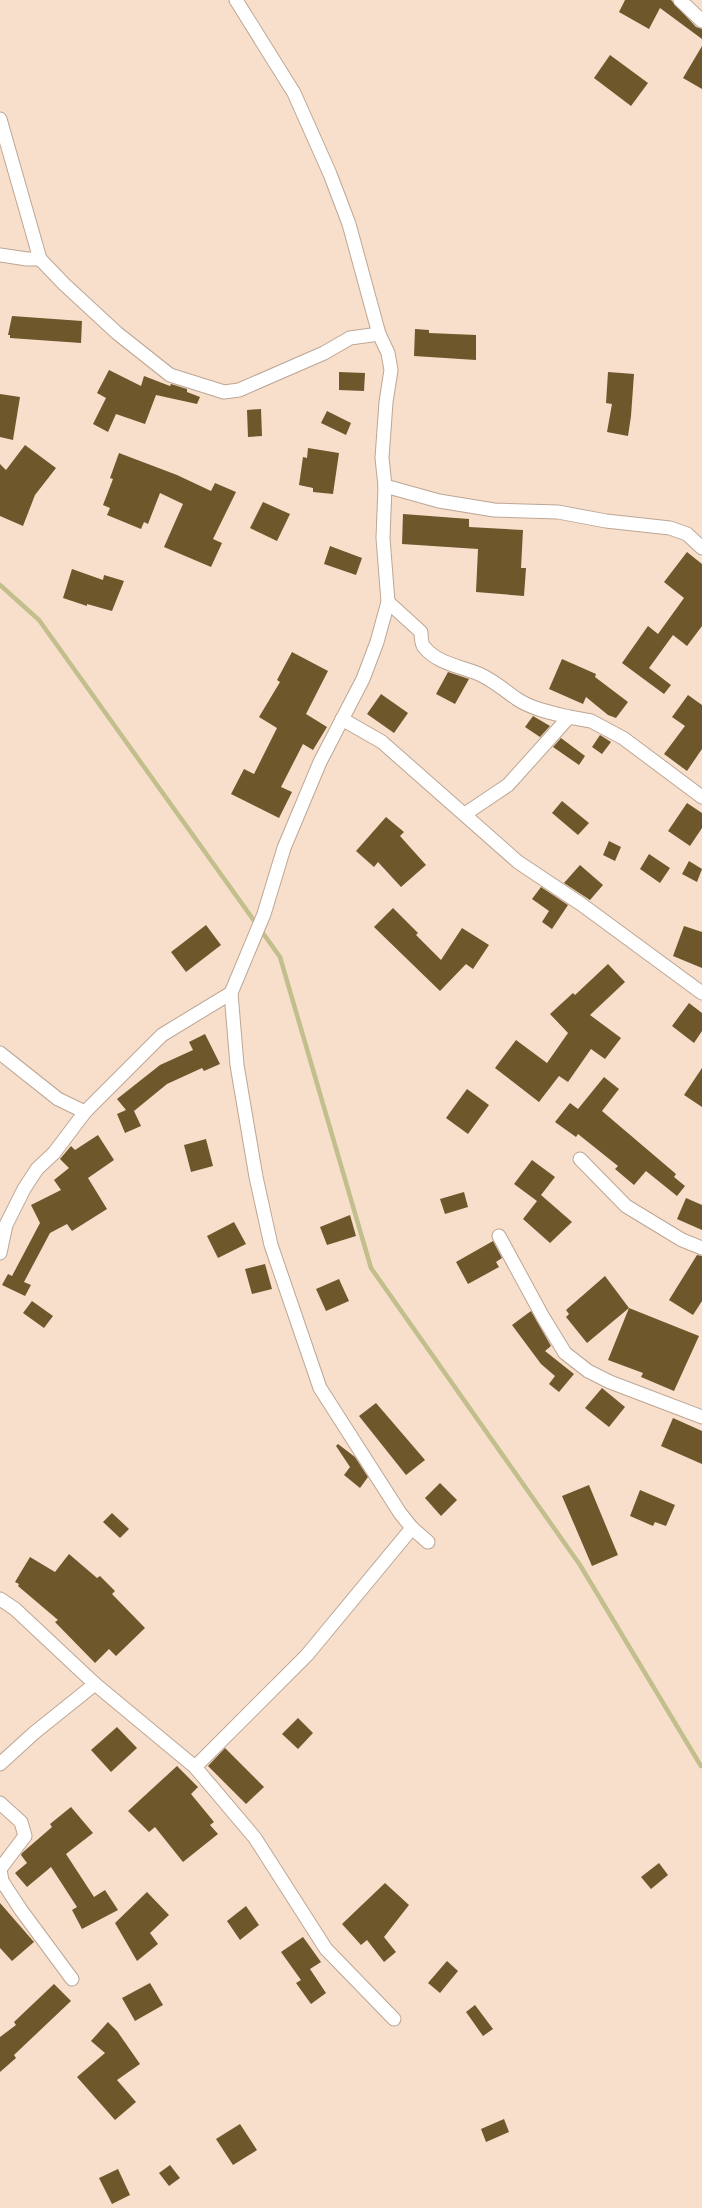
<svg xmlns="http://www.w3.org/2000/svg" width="702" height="2208" font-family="'Fira Sans',sans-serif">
	<rect width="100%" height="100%" fill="#f7dfcc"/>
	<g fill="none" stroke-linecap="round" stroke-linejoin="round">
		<polyline stroke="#c2bf8d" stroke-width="4.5" points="0,585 39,620 280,957 371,1268 580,1565 701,1766"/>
	</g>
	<g fill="#6d572b">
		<polygon points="625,0 671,0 696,27 702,29 702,39 660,8 649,29 619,12"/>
		<polygon points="702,46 702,89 683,78"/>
		<polygon points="610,55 648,83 631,106 594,78"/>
		<polygon points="12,316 82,321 81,343 10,338 10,335 8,335"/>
		<polygon points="415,329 429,330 429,333 476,335 476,360 414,356"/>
		<polygon points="109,370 141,386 144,376 170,386 171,384 187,389 187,392 200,397 197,404 156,395 145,424 116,414 108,432 93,424 106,398 97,393"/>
		<polygon points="339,372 365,373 364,391 339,390"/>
		<polygon points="608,372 634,374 631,416 628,436 607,432 612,404 606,403"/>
		<polygon points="0,394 20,397 13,440 0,437"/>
		<polygon points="261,409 262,436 248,437 247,410"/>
		<polygon points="327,411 351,423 346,435 321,423"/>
		<polygon points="25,445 56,468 35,495 23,526 0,516 0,464 6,470"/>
		<polygon points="308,448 339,453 333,494 313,492 313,488 299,485 303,457 307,458"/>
		<polygon points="119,453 177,475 211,491 215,483 236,492 213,539 222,543 211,567 164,547 183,504 160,493 148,524 144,522 141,529 107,515 110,508 103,505 113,479 110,478"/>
		<polygon points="263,502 290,514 277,541 250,528"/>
		<polygon points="403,514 469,519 469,527 523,530 521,568 526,568 524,596 476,592 478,549 402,544"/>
		<polygon points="330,546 362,558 356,575 324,564"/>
		<polygon points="687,552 702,564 702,626 687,646 673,635 649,668 671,685 664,694 622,663 648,626 658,634 684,598 664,582"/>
		<polygon points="72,569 103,580 104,575 124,581 112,611 87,604 87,606 63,598"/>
		<polygon points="292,652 328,671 306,714 327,727 313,750 303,744 281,787 292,792 279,818 231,794 244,769 254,774 277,728 259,717 280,682 277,680"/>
		<polygon points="562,659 596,674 595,677 628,702 616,718 608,715 586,697 583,704 549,689"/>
		<polygon points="448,672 469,679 455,704 436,694"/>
		<polygon points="381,694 408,713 394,733 367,714"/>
		<polygon points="688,695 702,705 702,749 687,771 664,754 685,726 672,717"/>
		<polygon points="533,716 550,726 540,737 525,727"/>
		<polygon points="600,735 611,742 602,754 592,747"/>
		<polygon points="561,738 585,756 579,765 553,747"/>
		<polygon points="562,801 589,823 578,835 552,813"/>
		<polygon points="687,803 702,813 702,828 690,846 668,831"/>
		<polygon points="386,817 404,832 400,836 426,865 401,887 378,862 374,867 356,851"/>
		<polygon points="609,841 621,847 615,861 603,855"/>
		<polygon points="649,854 670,868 660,883 640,869"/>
		<polygon points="689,861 702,869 697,882 682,874"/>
		<polygon points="580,865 603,885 590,900 564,883"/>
		<polygon points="541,887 568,905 552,929 542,922 549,911 532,899"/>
		<polygon points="393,908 418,933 416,935 441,960 462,928 489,945 473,969 466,964 440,991 374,927"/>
		<polygon points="206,925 221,945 186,972 171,952"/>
		<polygon points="684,926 702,932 702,968 673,956"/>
		<polygon points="608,964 625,982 590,1015 621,1038 605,1059 591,1049 568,1082 559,1076 539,1102 495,1068 516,1040 547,1063 568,1033 550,1014 573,993 575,995"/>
		<polygon points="689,1003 702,1013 702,1031 694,1043 672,1026"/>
		<polygon points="205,1034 220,1064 204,1071 202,1068 167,1084 134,1111 141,1126 125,1133 117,1114 126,1110 117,1099 160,1065 193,1050 189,1042"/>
		<polygon points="702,1068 702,1107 684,1095"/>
		<polygon points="604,1077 619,1089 602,1111 676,1174 674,1177 685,1186 677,1196 646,1171 634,1185 615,1169 618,1166 578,1134 576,1137 555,1122 570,1103 578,1109"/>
		<polygon points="467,1089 489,1105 468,1134 446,1118"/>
		<polygon points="98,1135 114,1160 88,1178 107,1209 72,1231 67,1224 50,1233 24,1282 31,1285 25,1296 2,1285 8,1274 12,1276 40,1223 31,1205 61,1190 54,1180 69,1168 60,1159 71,1146 75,1150"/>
		<polygon points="206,1139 213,1166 191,1172 184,1145"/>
		<polygon points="532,1160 555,1177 541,1195 572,1222 550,1243 523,1219 537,1201 514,1184"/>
		<polygon points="464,1192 468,1207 445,1214 440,1199"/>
		<polygon points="686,1198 702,1205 702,1230 677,1219"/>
		<polygon points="350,1215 356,1236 327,1245 320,1227"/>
		<polygon points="234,1222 246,1244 218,1258 207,1236"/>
		<polygon points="493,1241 502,1258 496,1262 499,1267 468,1284 456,1262"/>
		<polygon points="697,1255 702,1256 702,1301 693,1315 669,1300"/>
		<polygon points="265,1264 272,1289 252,1294 245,1269"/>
		<polygon points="605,1276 629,1308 587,1343 566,1317 569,1314 566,1310"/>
		<polygon points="339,1279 349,1301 326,1311 316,1289"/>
		<polygon points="32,1301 53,1316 44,1328 23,1313"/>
		<polygon points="629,1308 699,1336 674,1391 641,1377 643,1373 608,1360"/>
		<polygon points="531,1311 551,1346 545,1351 574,1374 559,1392 549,1384 555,1376 541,1364 512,1325"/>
		<polygon points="602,1388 625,1407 609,1427 585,1408"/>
		<polygon points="376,1403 425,1460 406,1475 359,1416"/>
		<polygon points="673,1418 702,1431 702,1464 661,1446"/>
		<polygon points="338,1444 355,1457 368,1477 360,1488 344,1475 350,1467 336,1446"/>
		<polygon points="440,1483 457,1500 441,1516 425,1498"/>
		<polygon points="589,1485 618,1555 592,1566 562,1496"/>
		<polygon points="640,1490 675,1505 666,1526 655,1522 653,1526 630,1516"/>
		<polygon points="112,1513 129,1529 120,1538 103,1522"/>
		<polygon points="69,1554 97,1578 100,1576 115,1591 112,1594 145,1628 116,1656 109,1649 95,1663 55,1622 58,1620 18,1586 19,1584 15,1582 30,1557 55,1572"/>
		<polygon points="298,1718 313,1733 298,1749 282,1734"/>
		<polygon points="117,1727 137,1748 111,1772 91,1750"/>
		<polygon points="225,1748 264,1787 246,1804 208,1766"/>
		<polygon points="177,1766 198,1787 191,1794 214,1822 210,1825 218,1834 183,1862 155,1827 149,1832 128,1811"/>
		<polygon points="71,1807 93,1833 66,1854 94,1897 105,1890 118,1910 82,1929 72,1910 77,1907 51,1867 27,1887 15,1873 27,1863 21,1855 22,1853 52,1827 50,1824"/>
		<polygon points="659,1863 668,1875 651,1889 641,1877"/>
		<polygon points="385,1883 409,1905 384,1937 396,1952 384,1962 367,1940 361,1945 342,1924"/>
		<polygon points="147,1892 169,1915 150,1933 158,1944 137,1961 115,1923"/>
		<polygon points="0,1903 34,1942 12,1961 0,1948"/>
		<polygon points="246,1906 259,1925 240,1940 227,1921"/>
		<polygon points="303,1937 321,1962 310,1969 326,1993 311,2004 296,1983 301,1980 281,1952"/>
		<polygon points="447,1961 458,1971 440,1993 428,1983"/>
		<polygon points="150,1983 163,2005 135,2021 122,1998"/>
		<polygon points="54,1984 71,2001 14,2055 16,2058 0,2072 0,2037 16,2025 14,2022"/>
		<polygon points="475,2005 493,2029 483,2036 466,2012"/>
		<polygon points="108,2022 117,2031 140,2064 117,2080 136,2102 115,2120 77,2077 105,2053 91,2041"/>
		<polygon points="504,2119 509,2132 486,2142 481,2129"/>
		<polygon points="240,2124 257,2150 233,2165 216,2139"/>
		<polygon points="170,2165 180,2178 169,2186 159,2173"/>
		<polygon points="118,2169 130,2195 112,2204 99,2178"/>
	</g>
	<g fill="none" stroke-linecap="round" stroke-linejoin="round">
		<g stroke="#bda694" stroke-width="15">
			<g id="minor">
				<polyline points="236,0 294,93 330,174 349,224 379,334 388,353 391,370 386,402 382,458 385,486 383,538 388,602 377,642 363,679 320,762 284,848 264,914 231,993 237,1065 256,1177 271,1245 320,1388 400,1513 412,1528 428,1542"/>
				<polyline points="680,0 702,21"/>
				<polyline points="0,119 40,259 64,284 117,333 170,375 224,392 239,390 324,353 350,338 379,334"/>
				<polyline points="0,255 27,259 40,259"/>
				<polyline points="385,486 439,501 494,510 558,512 606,521 670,528 687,534 702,548"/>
				<path d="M388 602 421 632C421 637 421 643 424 647 438 664 460 666 479 674 493 680 504 690 517 699 532 709 552 713 569 717"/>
				<polyline points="342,719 382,742 518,862 581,904 702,993"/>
				<polyline points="465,814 508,785 569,717 591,721 623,738 702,797"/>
				<polyline points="0,1053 58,1099 85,1112"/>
				<polyline points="580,1159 626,1206 682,1240 702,1248"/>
				<polyline points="499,1236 543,1317 565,1353 588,1371 610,1382 702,1417"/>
				<polyline points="0,1253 6,1225 24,1189 37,1169 54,1153 85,1112 162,1035 231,993"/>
				<polyline points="0,1599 15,1609 95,1684 195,1767 255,1838 326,1949 394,2019"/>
				<polyline points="0,1764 34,1733 95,1684"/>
				<polyline points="195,1767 307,1655 412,1528"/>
				<polyline points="0,1803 21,1822 25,1836 0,1869 2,1881 21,1910 72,1979"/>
			</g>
		</g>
		<use href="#minor" stroke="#fff" stroke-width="13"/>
	</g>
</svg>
